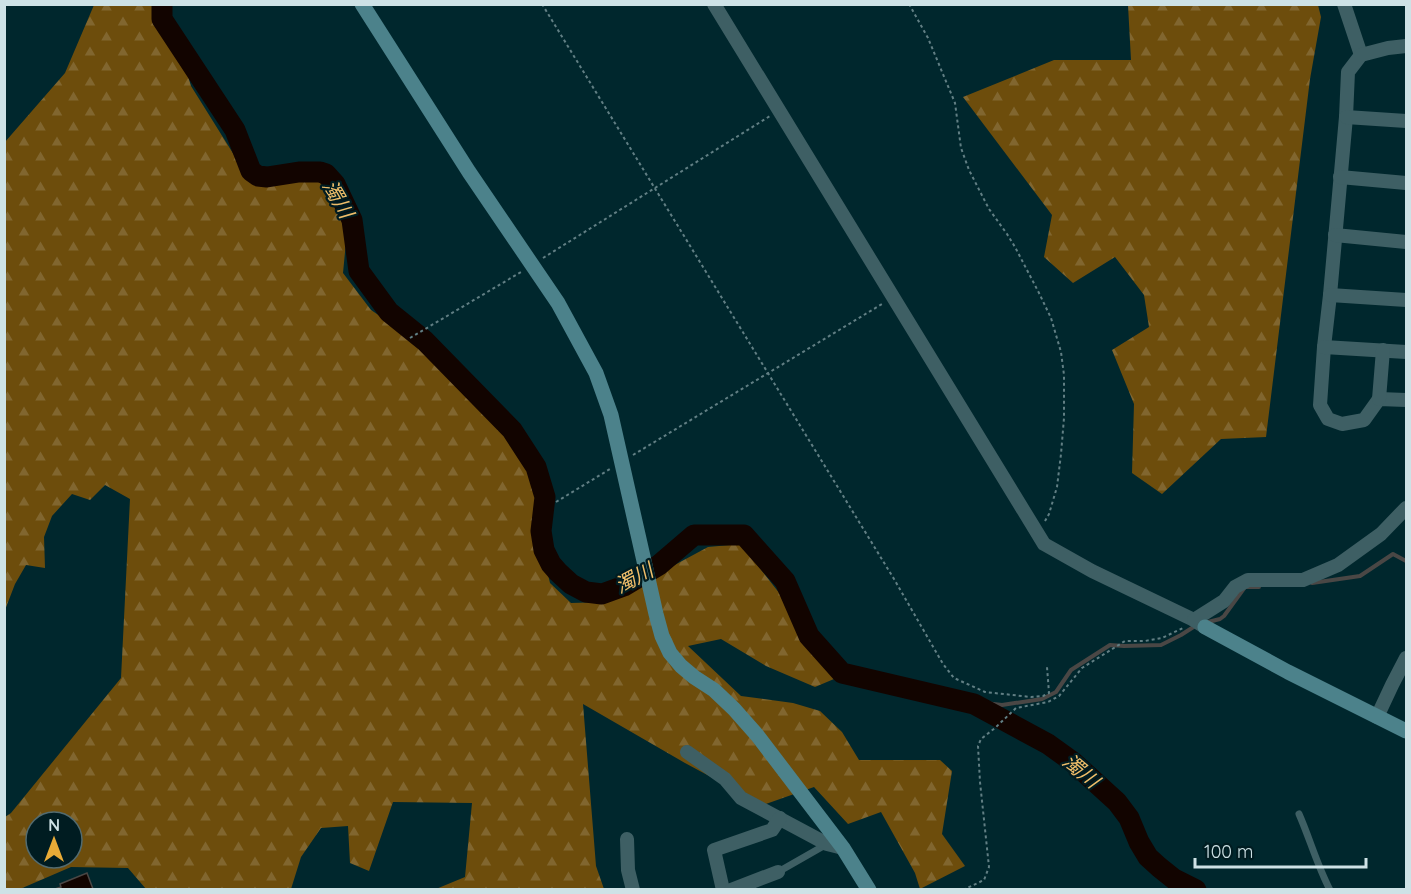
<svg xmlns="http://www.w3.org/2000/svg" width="1411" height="894" font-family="Quicksand,'Noto Sans JP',sans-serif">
	<defs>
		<pattern id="forest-firs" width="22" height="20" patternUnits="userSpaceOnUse" patternTransform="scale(1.5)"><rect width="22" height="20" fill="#6d4d0c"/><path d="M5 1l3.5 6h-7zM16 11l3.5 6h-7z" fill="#81662f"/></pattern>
	</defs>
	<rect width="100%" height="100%" fill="#00272d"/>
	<g fill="url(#forest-firs)" fill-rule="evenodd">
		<path d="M94 5H166L191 86 249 179 270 184 295 179 317 177 325 179 333 188 348 221 343 273 371 310 421 344 510 432 533 468 542 497 537 529 550 583 571 603 606 602 708 547 741 544 780 594 834 679 815 687 766 666 721 639 688 646 741 696 793 703 820 711 842 732 859 760H940L952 771 942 834 965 866 920 889 915 873 881 812 848 824 814 787 763 805 685 763 583 704 596 866 604 889H436L465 877 472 803 393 802 369 871 350 863 348 826 321 828 301 857 291 889H146L128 868 71 867 20 889H5V817L11 813 121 678 130 499 105 485 90 500 72 494 52 516 44 537 45 568 26 565 15 584 5 610V142L65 73ZM36 822H72V858H36Z"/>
		<polygon points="1128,5 1318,5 1321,17 1310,79 1266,437 1221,439 1162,494 1132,473 1134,404 1112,350 1149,327 1144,295 1115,257 1073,283 1044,257 1052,215 963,97 1054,60 1131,60"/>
	</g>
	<polygon fill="#120400" stroke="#4a4745" stroke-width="1.5" points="87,873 93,889 55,889 61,887 60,884"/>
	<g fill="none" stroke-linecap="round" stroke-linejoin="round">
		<g stroke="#4a4745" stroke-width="4">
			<polyline points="1312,583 1360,576 1393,554 1406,561"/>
			<polyline points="1208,622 1220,619 1224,616 1245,587 1259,587"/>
			<polyline points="974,704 985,703 1002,705 1042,699 1056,692 1071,670 1110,645 1124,646 1161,645 1181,635 1195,626"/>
		</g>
		<polyline stroke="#120400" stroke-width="21" points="162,4 162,19 235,130 251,171 258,176 267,177 299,172 320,172 326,174 335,184 352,220 359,271 389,312 425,341 512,430 536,467 545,497 541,531 544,550 551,564 558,572 571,584 586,592 602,594 624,586 659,565 694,535 744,535 785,581 809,636 842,673 974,704 1048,744 1073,762 1117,802 1129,818 1139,842 1148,857 1159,867 1174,879 1196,890"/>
		<g stroke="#617f84" stroke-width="2" stroke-dasharray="3 3" stroke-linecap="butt">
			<polyline points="542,4 894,579 943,664 954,678 985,692 1031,697 1043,696 1049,693 1047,667"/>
			<polyline points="909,4 928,38 955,103 961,148 969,170 989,209 1007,234 1015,247 1039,293 1051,318 1061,352 1064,375 1064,418 1061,454 1057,487 1049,514 1045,521"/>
			<polyline points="543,258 770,116"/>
			<polyline points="410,338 521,272"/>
			<polyline points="633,455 882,304"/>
			<polyline points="556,502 610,469"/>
			<polyline points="963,890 984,880 989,867 980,782 978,746 981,739 995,728 1016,708 1048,702 1059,696 1082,668 1125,641 1145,641 1162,638 1183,628"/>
		</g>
		<g stroke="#3e5f64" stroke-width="7">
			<path d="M1299 814C1310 839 1317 865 1330 890"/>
			<polyline points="778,872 827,844"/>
		</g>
		<g stroke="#3e5f64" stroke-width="14">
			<polyline points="714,4 1044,544 1092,571 1194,620 1205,627"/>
			<polyline points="1344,4 1361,55"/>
			<polyline points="1406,46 1388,48 1361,55 1348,72 1346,117 1330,295 1324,347 1320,405 1328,419 1342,424 1364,420 1379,399 1406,400"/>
			<polyline points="1346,117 1406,121"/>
			<polyline points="1340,177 1406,183"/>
			<polyline points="1335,235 1406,242"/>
			<polyline points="1330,295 1406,300"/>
			<polyline points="1324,347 1406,352"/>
			<polyline points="1379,399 1383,350"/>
			<polyline points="1194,620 1224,601 1235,587 1248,580 1303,580 1338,565 1381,534 1406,508"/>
			<polyline points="1377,717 1392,685 1406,658"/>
			<polyline points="687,752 725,779 741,798 827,844 843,848"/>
			<polyline points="627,839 628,870 633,890"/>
			<polyline points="723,890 714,850 772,830 780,818"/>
			<polyline points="731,890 778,872"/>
		</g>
		<g stroke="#4c828b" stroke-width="15">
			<polyline points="362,4 469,172 558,303 596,373 611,415 656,614 662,636 670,653 681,666 694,677 714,690 734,709 757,735 843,848 869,890"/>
			<polyline points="1205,627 1288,672 1406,731"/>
		</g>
	</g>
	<g text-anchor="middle" stroke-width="4.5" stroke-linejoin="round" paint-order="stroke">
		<g font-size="20" font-style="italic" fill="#efbe6a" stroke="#001c21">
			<text transform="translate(338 199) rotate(60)" y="7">濁川</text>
			<text transform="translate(634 578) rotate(-28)" y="7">濁川</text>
			<text transform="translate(1081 771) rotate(40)" y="7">濁川</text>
		</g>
	</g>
	<rect width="1411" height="894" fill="none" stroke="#cee2e6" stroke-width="12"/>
	<g transform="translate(54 840)"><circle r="28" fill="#001c21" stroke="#526b70" stroke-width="1.5"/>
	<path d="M0-4.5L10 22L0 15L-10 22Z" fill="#e8ab37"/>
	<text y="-9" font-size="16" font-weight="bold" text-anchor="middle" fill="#cee2e6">N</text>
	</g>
	<path d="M1195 858v9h171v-9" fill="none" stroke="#cee2e6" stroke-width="3"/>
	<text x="1204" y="858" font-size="18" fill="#cee2e6" stroke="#001c21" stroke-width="4.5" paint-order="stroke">100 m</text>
</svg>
